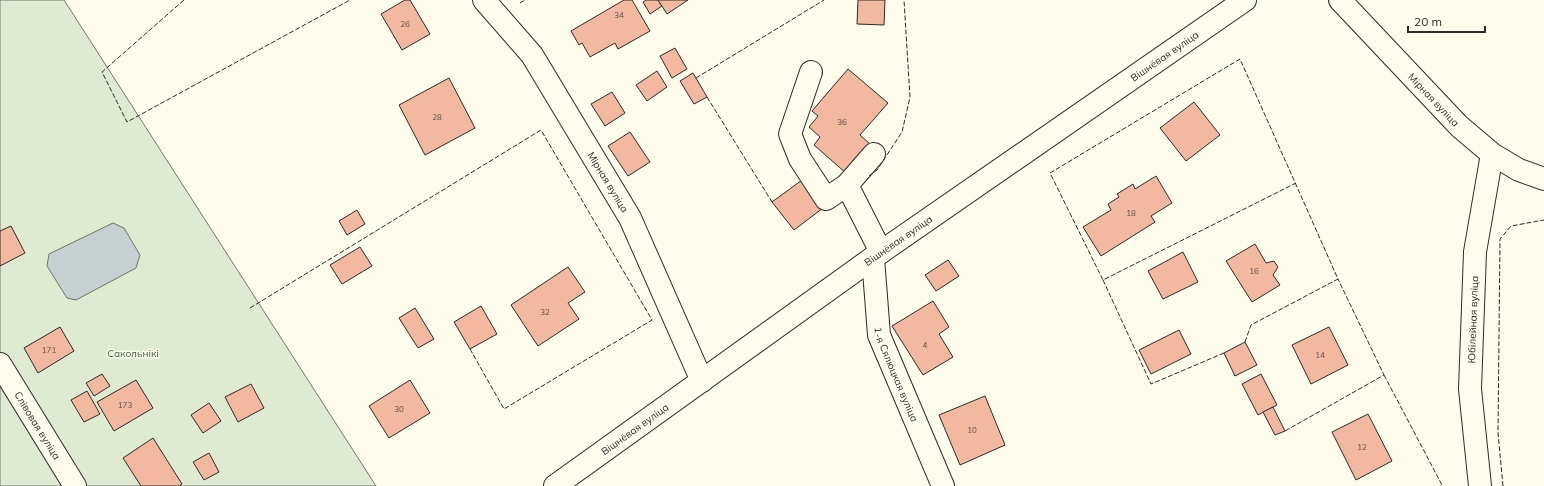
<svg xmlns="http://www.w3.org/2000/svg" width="1544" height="486" font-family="Mulish,sans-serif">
	<rect width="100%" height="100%" fill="#fdfbea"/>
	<polygon fill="#deebd1" stroke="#74746e" points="0,0 64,0 376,486 0,486"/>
	<polygon fill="#c7d0d0" stroke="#74746e" points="113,223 124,228 140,255 136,268 76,300 67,298 47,266 49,254"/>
	<g fill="#f2b8a0" stroke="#2b2b2b">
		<polygon points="405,0 410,0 430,34 402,50 381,14"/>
		<polygon points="624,0 632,0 650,31 618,49 615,43 590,57 582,43 579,45 571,31"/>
		<polygon points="646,0 658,0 662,6 650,14 643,2"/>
		<polygon points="658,0 688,0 667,14"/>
		<polygon points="858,0 885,0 884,25 857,24"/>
		<polygon points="675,48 687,69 672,78 660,56"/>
		<polygon points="848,69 888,103 860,135 871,145 847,174 814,145 820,137 809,127 818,116 812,111"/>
		<polygon points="657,71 667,87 647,101 636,85"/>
		<polygon points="693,73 707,97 694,104 680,81"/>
		<polygon points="449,78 475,128 425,155 399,105"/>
		<polygon points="612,92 625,113 605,126 591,104"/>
		<polygon points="1194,102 1220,135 1186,161 1160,128"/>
		<polygon points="630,132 650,162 628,176 608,146"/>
		<polygon points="1156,176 1172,203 1151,216 1155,222 1101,256 1083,227 1111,210 1108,204 1119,197 1117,194 1133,184 1135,189"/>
		<polygon points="802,180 823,208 794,230 772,202"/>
		<polygon points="357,210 365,224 347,235 339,221"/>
		<polygon points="11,226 25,253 0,266 0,231"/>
		<polygon points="1255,244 1266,263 1274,261 1278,267 1273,275 1280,285 1252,302 1226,261"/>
		<polygon points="360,247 372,266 342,284 330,265"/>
		<polygon points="1183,252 1198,282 1163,299 1148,271"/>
		<polygon points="948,260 959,276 936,291 925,275"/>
		<polygon points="568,267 585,292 568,303 579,319 538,346 511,305"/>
		<polygon points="933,301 949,327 939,334 953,357 923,375 892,326"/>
		<polygon points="481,306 497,334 470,349 454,322"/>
		<polygon points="415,308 434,339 418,348 399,318"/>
		<polygon points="60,327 74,351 38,373 24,348"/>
		<polygon points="1329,327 1348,365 1311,384 1292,345"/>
		<polygon points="1179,330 1191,354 1151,374 1139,350"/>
		<polygon points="1245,342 1257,365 1235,376 1224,353"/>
		<polygon points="102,374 110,386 94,396 86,383"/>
		<polygon points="1261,374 1277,405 1258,415 1242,384"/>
		<polygon points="136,380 153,408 114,431 97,402"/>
		<polygon points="410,380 430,413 389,438 369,406"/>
		<polygon points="251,384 264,408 238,422 225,397"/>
		<polygon points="87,391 100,414 84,422 71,400"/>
		<polygon points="985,396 1005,445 960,465 939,415"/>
		<polygon points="209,403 221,421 203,433 191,415"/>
		<polygon points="1273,407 1285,431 1275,435 1263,412"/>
		<polygon points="1368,414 1392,461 1356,480 1332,432"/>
		<polygon points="153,438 182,484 179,486 141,486 123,458"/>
		<polygon points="209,453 219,472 204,480 193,462"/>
	</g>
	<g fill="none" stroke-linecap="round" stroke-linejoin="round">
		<g stroke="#2b2b2b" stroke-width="24">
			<g id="minor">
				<path id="s1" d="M484 0 532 55 630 218 702 381"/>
				<path id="s2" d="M1340 0 1459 126 1492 154 1519 170 1544 179"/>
				<polyline points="811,72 790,134 800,159 826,199 847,185"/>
				<polyline points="874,154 847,185 881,252"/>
				<path id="s3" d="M873 258 879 335 943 486"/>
				<path id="s4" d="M0 364 75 486"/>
				<path id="s5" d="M555 486 881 252 1245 0"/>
				<path id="s6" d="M1480 486 1470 389 1475 252 1492 154"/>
			</g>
		</g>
		<use href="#minor" stroke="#fdfbea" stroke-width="22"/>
		<g stroke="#2b2b2b" stroke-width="1" stroke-dasharray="5 2" stroke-linecap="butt">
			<polyline points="184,0 102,72 127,122 350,0"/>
			<polyline points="520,3 525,0"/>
			<polyline points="696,78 824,0"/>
			<polyline points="707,97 772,202"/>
			<polyline points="869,176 877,170 902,132 910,97 904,0"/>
			<polyline points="1103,280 1151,384 1224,353"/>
			<polyline points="250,308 541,130 652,320 504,409 470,349"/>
			<polyline points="1245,342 1251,325 1338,279 1240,59 1050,173 1103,280 1296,183"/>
			<polyline points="1384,375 1442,485 1440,486"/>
			<polyline points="1285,431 1384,375 1338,279"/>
			<polyline points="1503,486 1498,433 1500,239 1511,226 1544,220"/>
		</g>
	</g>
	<g text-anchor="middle" stroke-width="3" stroke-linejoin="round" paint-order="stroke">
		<g font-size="8" fill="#5d4e48">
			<text x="619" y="18">34</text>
			<text x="405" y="27">26</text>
			<text x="437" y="120">28</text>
			<text x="842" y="125">36</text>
			<text x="1131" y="216">18</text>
			<text x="1254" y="274">16</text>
			<text x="545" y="315">32</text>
			<text x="925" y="348">4</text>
			<text x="49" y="353">171</text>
			<text x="1320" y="358">14</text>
			<text x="125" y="408">173</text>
			<text x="399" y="412">30</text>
			<text x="972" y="433">10</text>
			<text x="1362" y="450">12</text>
		</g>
		<g font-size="10" fill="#2b2b2b" stroke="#fdfbea">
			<text dy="4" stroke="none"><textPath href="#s5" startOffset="746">Вішнёвая вуліца</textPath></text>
			<text dy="4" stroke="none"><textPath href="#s2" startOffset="137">Мірная вуліца</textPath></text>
			<text dy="4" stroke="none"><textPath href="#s1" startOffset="221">Мірная вуліца</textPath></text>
			<text dy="4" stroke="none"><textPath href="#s5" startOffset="422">Вішнёвая вуліца</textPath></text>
			<text dy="4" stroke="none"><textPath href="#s6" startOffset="167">Юбілейная вуліца</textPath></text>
			<text dy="4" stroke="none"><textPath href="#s3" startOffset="120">1-я Сялюцкая вуліца</textPath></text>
			<text dy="4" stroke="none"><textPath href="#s4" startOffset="72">Слівовая вуліца</textPath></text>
			<text dy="4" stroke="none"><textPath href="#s5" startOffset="98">Вішнёвая вуліца</textPath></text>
		</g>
		<g font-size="10" fill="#34623c" stroke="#fdfbea">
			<text x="133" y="357">Сакольнікі</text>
		</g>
	</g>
	<path d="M1408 26v6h77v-6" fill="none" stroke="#2b2b2b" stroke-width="2"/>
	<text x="1414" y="26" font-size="12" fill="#2b2b2b" stroke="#fdfbea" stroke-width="3" paint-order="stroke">20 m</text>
</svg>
